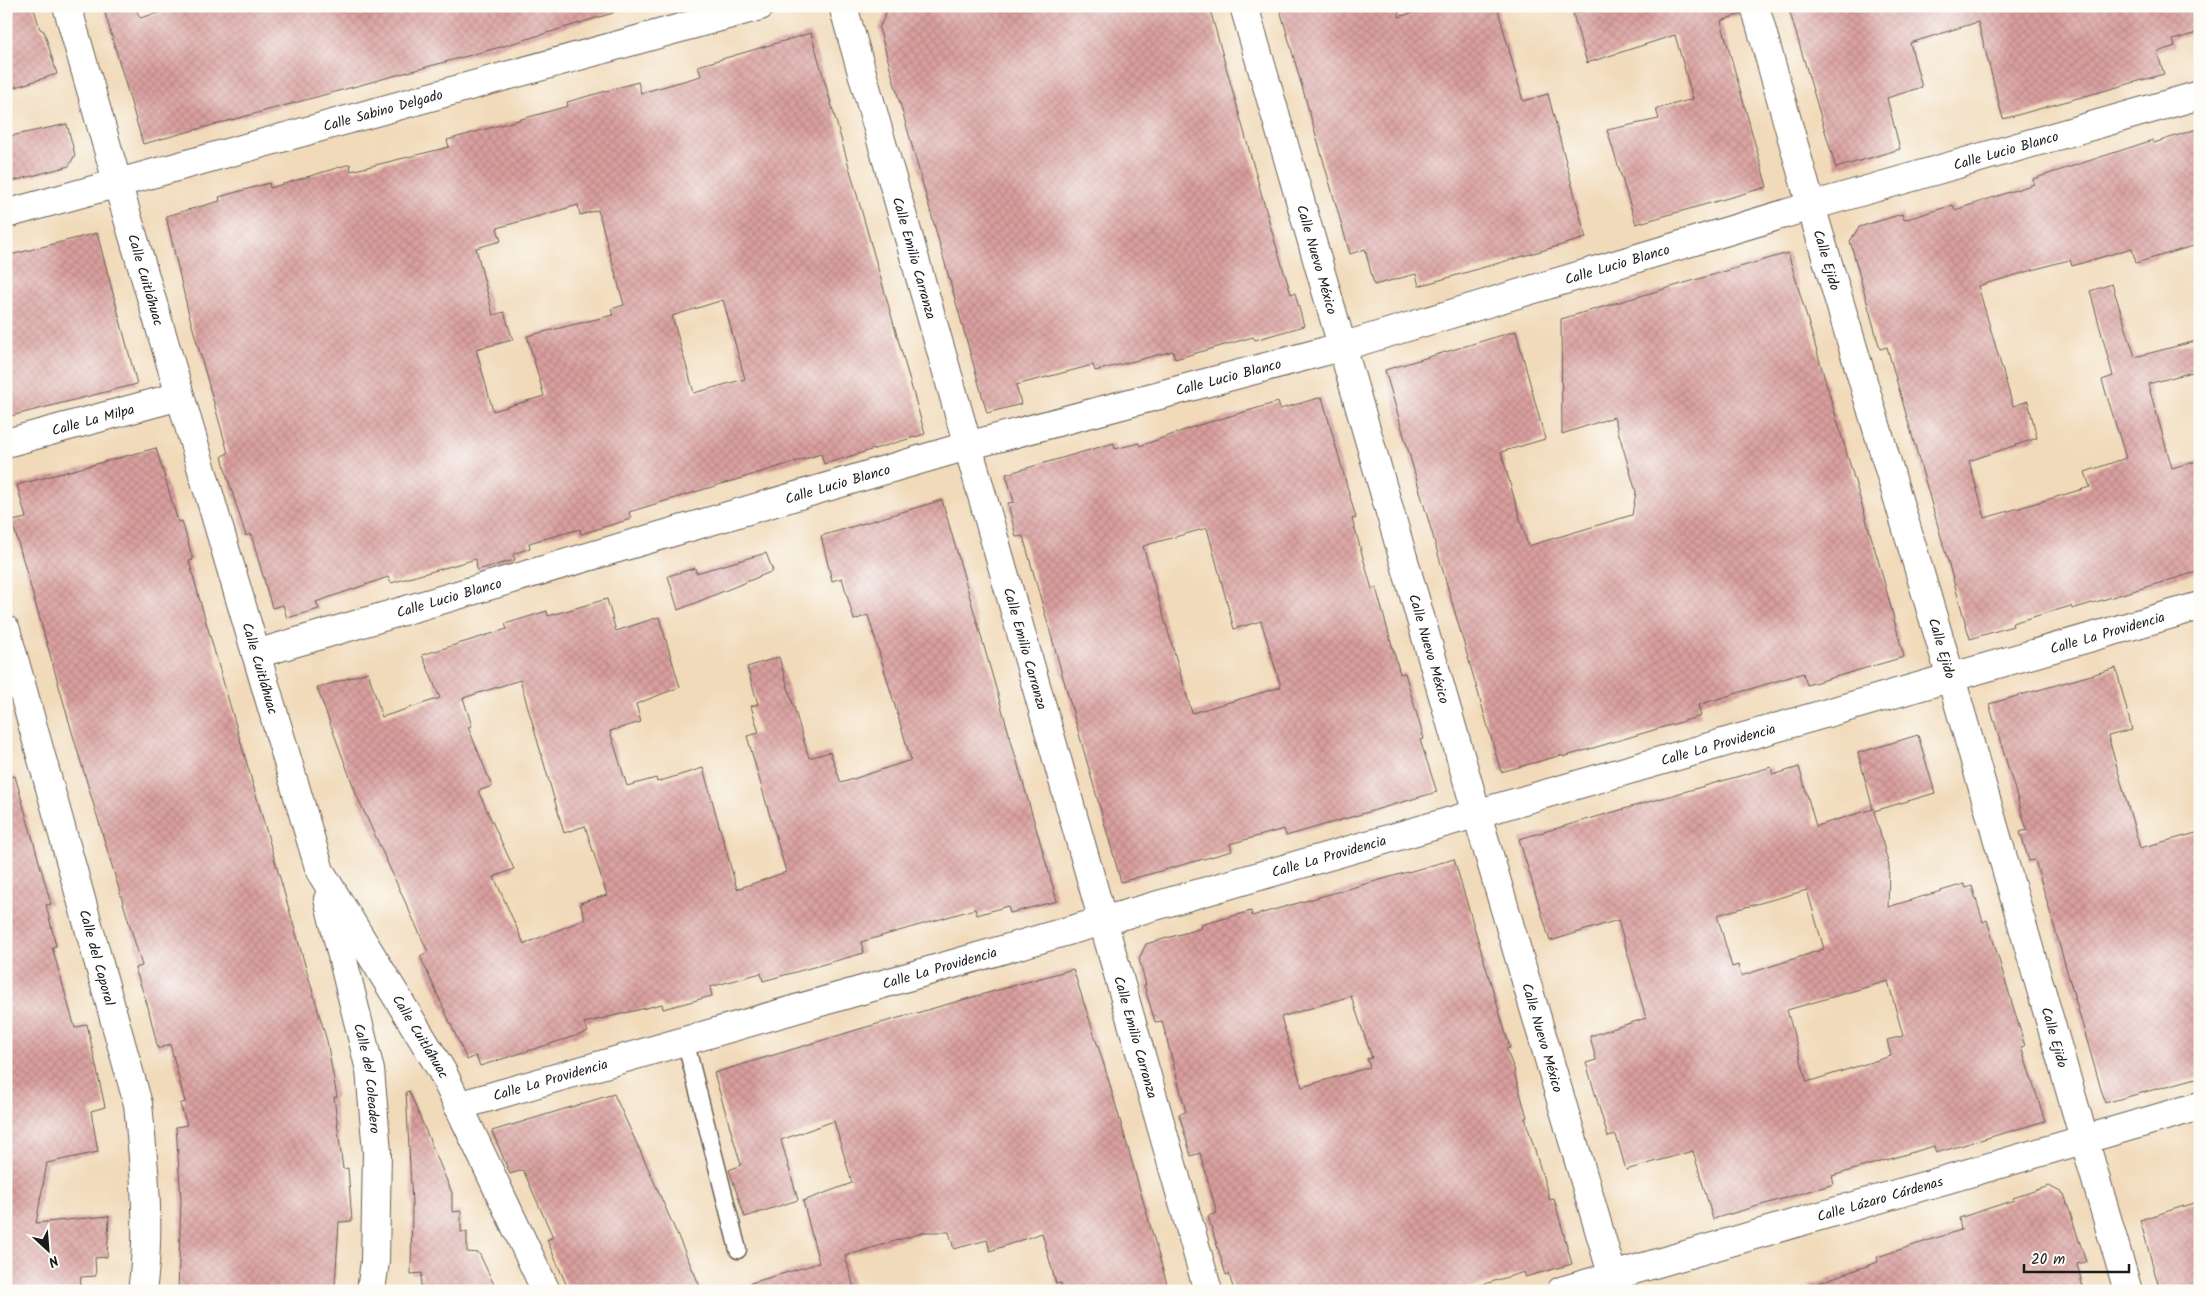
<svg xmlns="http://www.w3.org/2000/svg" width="2206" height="1297" font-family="Kalam,sans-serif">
	<defs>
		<pattern id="building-cross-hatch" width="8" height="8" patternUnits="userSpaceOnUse" patternTransform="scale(1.25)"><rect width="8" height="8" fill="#d99f9e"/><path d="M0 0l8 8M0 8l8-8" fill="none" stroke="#ba8888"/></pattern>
	</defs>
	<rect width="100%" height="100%" fill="#fdfcf7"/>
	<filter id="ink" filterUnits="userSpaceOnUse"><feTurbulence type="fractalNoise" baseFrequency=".02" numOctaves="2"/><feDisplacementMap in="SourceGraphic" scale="10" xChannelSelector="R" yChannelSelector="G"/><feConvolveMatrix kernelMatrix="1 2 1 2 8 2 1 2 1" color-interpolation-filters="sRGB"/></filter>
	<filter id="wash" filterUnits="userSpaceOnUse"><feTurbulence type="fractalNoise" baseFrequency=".0096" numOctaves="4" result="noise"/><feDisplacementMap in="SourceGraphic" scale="20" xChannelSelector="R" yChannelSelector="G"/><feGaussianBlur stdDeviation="1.12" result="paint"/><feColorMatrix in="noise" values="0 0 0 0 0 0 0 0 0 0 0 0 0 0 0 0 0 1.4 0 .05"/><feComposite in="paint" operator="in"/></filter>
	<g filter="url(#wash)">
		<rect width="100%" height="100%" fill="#f1daba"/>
		<g id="blocks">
			<g fill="url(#building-cross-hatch)" fill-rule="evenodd">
				<polygon points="6,6 33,6 40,29 44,31 57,74 6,90"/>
				<polygon points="103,6 135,6 140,18 182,6 612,6 613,13 504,46 143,144"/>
				<polygon points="903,6 1209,6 1274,239 1291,294 1295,293 1304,326 1255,340 1253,337 1175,359 1173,351 1095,371 1093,365 1016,385 1021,404 987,413 879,28 887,11"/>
				<polygon points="1279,6 1398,6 1399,17 1434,6 1497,6 1523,101 1548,94 1586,238 1419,286 1416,274 1374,285 1365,249 1350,254"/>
				<polygon points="1599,6 1740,6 1741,14 1721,21 1767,187 1636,224 1607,130 1659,119 1656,109 1693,99 1675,35 1587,63 1573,14"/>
				<polygon points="1788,6 2200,6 2200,32 2173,40 2175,46 2157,52 2164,74 2003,119 1978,22 1910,43 1922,87 1887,98 1900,149 1836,168"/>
				<path d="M811 33 925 434 824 464 821 454 629 512 631 519 581 534 580 529 529 543 530 548 513 554 515 560 477 570 476 559 391 583 388 577 316 602 319 609 287 618 283 605 272 608 251 534 246 536 227 476 222 456 228 453 188 311 166 216 220 201 219 197 269 183 270 188 350 164 351 171 449 147 447 140 568 106 567 102 638 82 641 93 701 76 698 66ZM578 205 580 215 598 210 624 305 611 309 613 315 527 336 544 396 493 411 476 349 513 340 504 312 493 315 476 248 501 241 497 228ZM723 300 745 379 694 393 672 316Z"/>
				<polygon points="67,124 75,155 69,166 6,183 6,137"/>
				<polygon points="2200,128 2200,244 2136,263 2132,248 2072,266 2070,260 2057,263 1978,286 2013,406 2028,401 2037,438 1969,461 1985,518 2090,487 2085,472 2126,458 2102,380 2113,376 2090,291 2112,284 2135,357 2200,340 2200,370 2148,384 2172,468 2200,460 2200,571 2072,609 2071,606 2012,623 2013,626 1970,639 1887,347 1880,349 1850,241 1859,227 1902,214 1904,220 1953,205 1955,210 2034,184 2033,179 2153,140 2154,143"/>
				<polygon points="97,233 137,384 11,416 6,402 6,256"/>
				<polygon points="1788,253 1881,570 1904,657 1807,685 1803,673 1698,705 1701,716 1563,757 1562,755 1501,772 1385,370 1516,331 1545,439 1501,452 1528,546 1632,515 1636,492 1614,417 1562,434 1561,319"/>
				<path d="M1322 397 1356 518 1352 519 1372 589 1376 588 1400 674 1405 673 1424 739 1420 740 1437 792 1286 836 1284 829 1230 844 1232 851 1121 882 1023 536 1016 537 1008 503 1014 502 1006 474 1114 443 1115 449 1139 443 1140 446 1196 426 1278 402 1280 409ZM1207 528 1234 629 1261 621 1281 687 1192 713 1143 546Z"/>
				<polygon points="156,448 178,522 182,521 193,560 189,561 200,601 327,1041 337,1097 334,1097 343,1169 348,1168 352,1221 339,1222 335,1285 330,1285 330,1291 178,1291 181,1200 176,1127 187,1125 180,1104 185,1102 170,1044 158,1049 148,1007 135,968 142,966 74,739 12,521 26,518 17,485"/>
				<path d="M942 500 1057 901 1010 913 1008 906 977 915 975 909 861 942 864 953 763 981 761 973 710 987 712 996 663 1009 662 1004 584 1023 588 1032 480 1066 476 1056 467 1060 420 956 428 952 357 796 317 688 368 672 382 717 440 698 422 655 507 629 505 624 547 611 548 616 607 599 616 631 659 617 680 687 636 704 641 722 610 731 627 786 656 778 657 782 703 768 737 889 786 872 747 736 759 733 751 706 758 704 747 667 779 657 809 758 830 752 841 783 911 760 868 615 854 620 842 578 832 581 821 536ZM520 680 564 833 585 826 607 895 580 903 585 919 524 944 494 877 514 869 478 791 492 786 468 727 472 726 463 698Z"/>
				<polygon points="766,553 773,571 678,610 668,576 695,568 696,573"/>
				<polygon points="2116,668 2132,730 2108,736 2140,848 2200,832 2200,1077 2105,1103 2035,860 2029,861 2020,832 2027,830 1989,704"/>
				<path d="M1918 735 1935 793 1874 811 1889 866 1888 907 1964 884 1966 888 1972 886 1983 922 1987 920 2025 1046 2021 1047 2045 1121 1936 1153 1934 1146 1832 1176 1834 1184 1713 1219 1693 1151 1626 1170 1616 1135 1608 1137 1586 1063 1596 1060 1590 1036 1646 1018 1618 920 1550 941 1519 839 1771 767 1773 775 1799 767 1816 826 1873 809 1858 753ZM1807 890 1824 949 1741 976 1738 965 1732 967 1717 915ZM1888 981 1903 1036 1887 1040 1891 1056 1807 1082 1787 1010Z"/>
				<polygon points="15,776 51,904 46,905 56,946 52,947 75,1028 87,1024 105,1107 91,1111 98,1152 47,1163 36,1223 109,1216 107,1257 95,1258 96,1276 81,1277 80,1291 6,1291 6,778"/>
				<path d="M1454 859 1510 1048 1506 1049 1515 1071 1514 1072 1527 1117 1525 1118 1550 1200 1554 1199 1572 1264 1525 1277 1524 1272 1462 1291H1234L1229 1274 1226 1275 1208 1216 1217 1213 1200 1153 1191 1156 1179 1114 1186 1112 1162 1021 1155 1022 1144 985H1146L1139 959 1146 944 1202 928 1201 925 1251 911 1252 916ZM1351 996 1372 1058 1367 1059 1370 1067 1302 1087 1281 1017Z"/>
				<polygon points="1073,969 1105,1068 1169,1291 1062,1291 1061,1283 1056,1284 1042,1233 990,1251 987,1240 954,1249 949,1232 925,1232 845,1256 855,1291 752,1291 751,1283 819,1263 803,1201 852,1183 834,1121 781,1140 798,1200 745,1217 729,1170 741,1165 714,1073 863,1028"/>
				<polygon points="409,1091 452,1193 452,1212 461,1211 461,1232 467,1232 467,1252 479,1253 497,1291 420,1291 422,1273 411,1274 412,1204 406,1092"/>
				<polygon points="614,1094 648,1168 702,1291 569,1291 547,1240 553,1237 523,1170 510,1174 492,1131"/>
				<polygon points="2049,1186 2064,1194 2086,1262 2077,1264 2084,1291 1810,1291 1809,1286 1878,1262 1877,1257 1961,1230 1959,1218 2014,1200 2013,1198"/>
				<polygon points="2200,1201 2200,1291 2160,1291 2140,1220"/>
			</g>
		</g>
	</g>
	<g filter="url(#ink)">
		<use href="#blocks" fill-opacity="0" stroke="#675e53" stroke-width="1"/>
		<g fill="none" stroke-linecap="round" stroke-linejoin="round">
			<g stroke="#675e53" stroke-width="19">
				<polyline id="lane" points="685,1040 738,1250"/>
			</g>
			<g stroke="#675e53" stroke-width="30">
				<g id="street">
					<path id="s1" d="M67 6 118 185 320 871 442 1071 546 1291"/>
					<path id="s2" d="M843 6 1208 1291"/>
					<path id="s3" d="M1244 6 1477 814 1617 1291"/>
					<path id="s4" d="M1755 6 1811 206 1951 678 2128 1291"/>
					<path id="s5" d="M6 214 760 6"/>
					<path id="s6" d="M6 443 180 396"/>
					<path id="s7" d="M6 630 138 1104C144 1166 151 1229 142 1291"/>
					<path id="s8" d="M256 654 967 446 1341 347 1811 206 2200 95"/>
					<path id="s9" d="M328 899 370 1070 377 1152 375 1261 371 1291"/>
					<path id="s10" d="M458 1106 2200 606"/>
					<path id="s11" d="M1561 1291 2200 1106"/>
				</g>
			</g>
			<use href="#lane" stroke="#fff" stroke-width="16"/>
			<use href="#street" stroke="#fff" stroke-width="28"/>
		</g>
	</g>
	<g text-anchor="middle" stroke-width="4.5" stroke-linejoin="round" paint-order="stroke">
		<g font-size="14" fill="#1c1c1c" stroke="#fdfcf7">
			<text dy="5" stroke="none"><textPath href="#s5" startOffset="391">Calle Sabino Delgado</textPath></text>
			<text dy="5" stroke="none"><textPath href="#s8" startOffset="1821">Calle Lucio Blanco</textPath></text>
			<text dy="5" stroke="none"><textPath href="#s2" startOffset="262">Calle Emilio Carranza</textPath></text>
			<text dy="5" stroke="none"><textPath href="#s3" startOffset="264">Calle Nuevo México</textPath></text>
			<text dy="5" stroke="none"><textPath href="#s4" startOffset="264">Calle Ejido</textPath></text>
			<text dy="5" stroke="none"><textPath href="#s8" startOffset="1416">Calle Lucio Blanco</textPath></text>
			<text dy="5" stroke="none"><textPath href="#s1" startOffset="285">Calle Cuitláhuac</textPath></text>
			<text dy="5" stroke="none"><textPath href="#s8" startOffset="1011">Calle Lucio Blanco</textPath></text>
			<text dy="5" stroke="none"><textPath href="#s6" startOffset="90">Calle La Milpa</textPath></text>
			<text dy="5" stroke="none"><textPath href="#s8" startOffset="606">Calle Lucio Blanco</textPath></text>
			<text dy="5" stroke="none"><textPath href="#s8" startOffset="201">Calle Lucio Blanco</textPath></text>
			<text dy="5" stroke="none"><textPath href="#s10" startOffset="1716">Calle La Providencia</textPath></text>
			<text dy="5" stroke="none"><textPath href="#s4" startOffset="669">Calle Ejido</textPath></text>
			<text dy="5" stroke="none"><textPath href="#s2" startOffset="668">Calle Emilio Carranza</textPath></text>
			<text dy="5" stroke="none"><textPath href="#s3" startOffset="669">Calle Nuevo México</textPath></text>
			<text dy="5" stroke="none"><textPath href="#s1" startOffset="690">Calle Cuitláhuac</textPath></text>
			<text dy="5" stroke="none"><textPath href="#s10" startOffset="1311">Calle La Providencia</textPath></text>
			<text dy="5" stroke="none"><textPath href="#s10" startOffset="906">Calle La Providencia</textPath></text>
			<text dy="5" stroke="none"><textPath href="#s7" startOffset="340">Calle del Caporal</textPath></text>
			<text dy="5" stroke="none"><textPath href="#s10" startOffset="501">Calle La Providencia</textPath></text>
			<text dy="5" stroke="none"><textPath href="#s1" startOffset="1095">Calle Cuitláhuac</textPath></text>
			<text dy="5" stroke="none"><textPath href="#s4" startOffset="1074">Calle Ejido</textPath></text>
			<text dy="5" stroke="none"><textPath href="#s2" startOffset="1072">Calle Emilio Carranza</textPath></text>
			<text dy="5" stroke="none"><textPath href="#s3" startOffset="1074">Calle Nuevo México</textPath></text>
			<text dy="5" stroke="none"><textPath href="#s9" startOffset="184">Calle del Coleadero</textPath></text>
			<text dy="5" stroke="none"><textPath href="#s10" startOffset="96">Calle La Providencia</textPath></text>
			<text dy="5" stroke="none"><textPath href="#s11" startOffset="332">Calle Lázaro Cárdenas</textPath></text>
		</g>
	</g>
	<rect width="2206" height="1297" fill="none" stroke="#fdfcf7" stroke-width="25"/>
	<g transform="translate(48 1250) rotate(154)" stroke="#fdfcf7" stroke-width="4" paint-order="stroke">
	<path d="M0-4L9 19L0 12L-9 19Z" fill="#1c1c1c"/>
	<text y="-8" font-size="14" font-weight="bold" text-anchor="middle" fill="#1c1c1c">N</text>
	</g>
	<path d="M2024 1264v8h105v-8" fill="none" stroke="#1c1c1c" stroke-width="2.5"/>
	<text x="2031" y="1264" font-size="15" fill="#1c1c1c" stroke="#fdfcf7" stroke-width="4" paint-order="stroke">20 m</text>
</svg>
